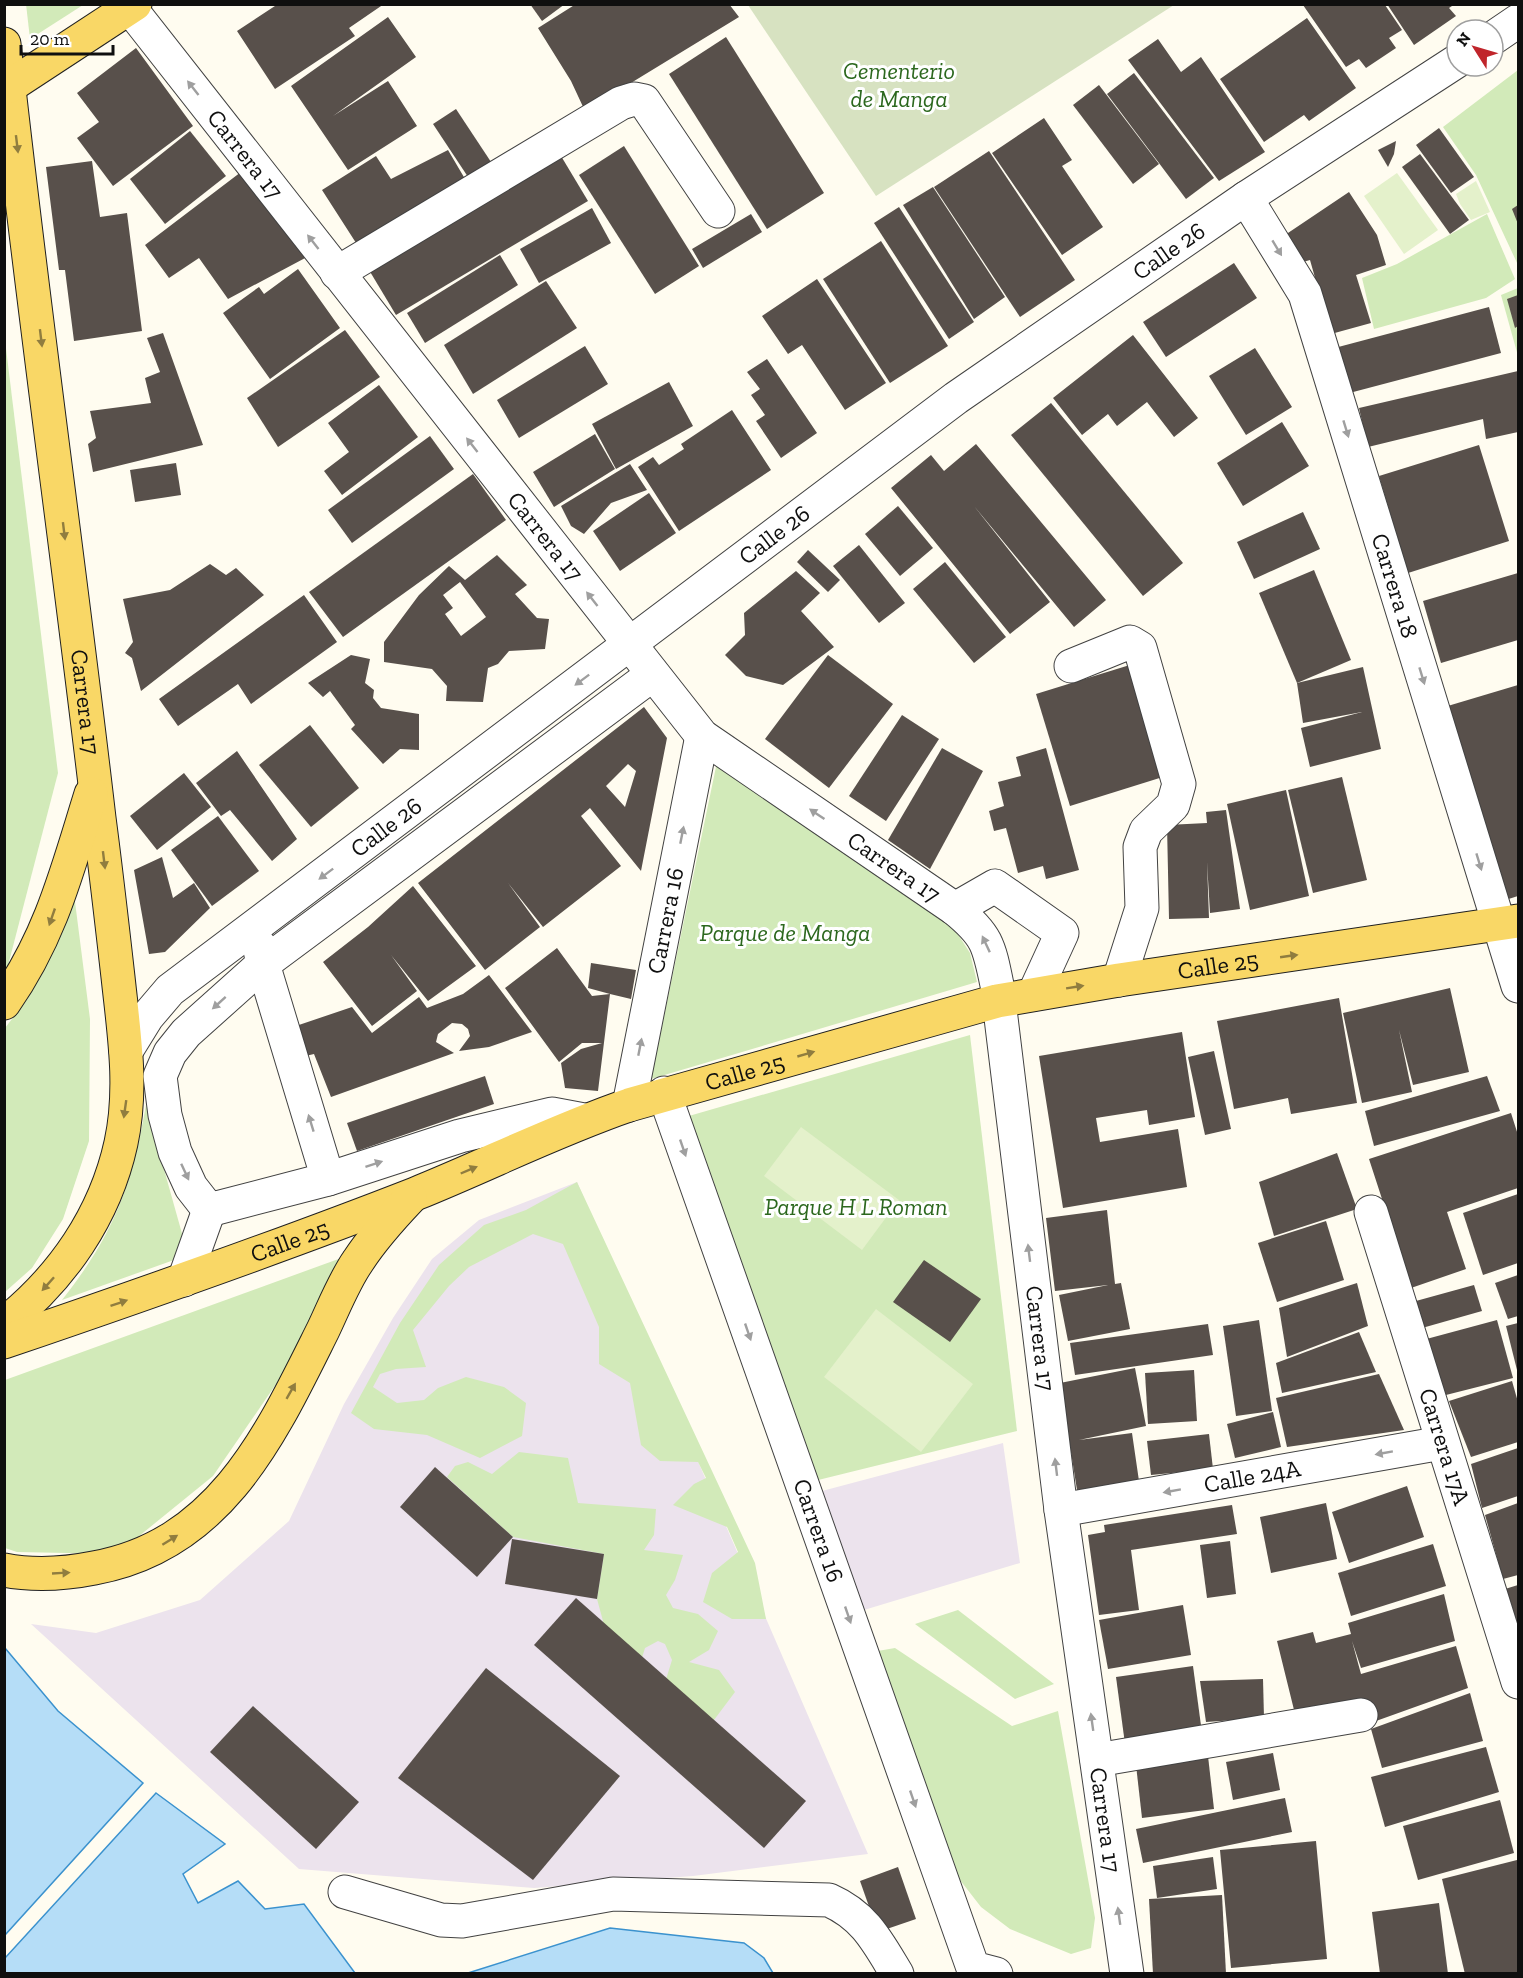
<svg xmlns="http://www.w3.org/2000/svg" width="1523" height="1978" font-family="'Zilla Slab',serif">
	<rect width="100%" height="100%" fill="#fffcf0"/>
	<g fill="#ece3ed">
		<polygon points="577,1182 868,1854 693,1876 534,1888 299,1869 31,1624 96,1633 200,1600 289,1521 344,1404 393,1318 432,1259 479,1220"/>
		<polygon points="1003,1443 1020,1563 854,1613 822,1491"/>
	</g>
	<g fill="#d2eab9">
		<polygon points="26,4 83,4 83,5 30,39"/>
		<polygon points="1518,70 1518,265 1476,175 1443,127"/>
		<polygon points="1487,214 1515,279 1486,298 1374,329 1362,278 1397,264"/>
		<polygon points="1518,288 1518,356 1501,295"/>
		<polygon points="4,332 58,773 4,981"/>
		<polygon points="717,762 952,925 970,953 977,982 651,1079"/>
		<polygon points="74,894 90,1019 89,1141 63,1219 32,1268 5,1292 5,1028 26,1001"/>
		<polygon points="970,1035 1017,1431 810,1482 682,1118"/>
		<path d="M146 1105 188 1255 62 1300C114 1234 131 1188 146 1105Z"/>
		<polygon points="577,1182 755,1563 766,1619 732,1619 703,1602 712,1573 738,1552 727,1527 673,1505 694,1484 706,1478 698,1462 660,1461 641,1445 630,1383 599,1364 599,1327 563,1244 533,1234 469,1267 449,1286 413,1330 426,1367 396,1369 380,1374 373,1387 397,1403 424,1400 438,1388 466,1377 504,1387 526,1403 522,1436 480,1458 427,1435 374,1429 351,1413 400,1323 439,1265 484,1225 526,1210"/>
		<polygon points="344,1257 296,1355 213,1476 117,1554 17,1552 5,1548 5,1380"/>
		<polygon points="519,1452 568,1458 578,1503 656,1509 654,1535 644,1550 683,1555 675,1580 666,1595 673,1608 698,1614 718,1631 709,1650 689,1662 719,1670 735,1692 714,1720 684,1725 663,1689 672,1660 665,1644 658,1641 645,1648 637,1674 601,1644 603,1621 597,1599 604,1554 513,1537 447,1477 455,1466 468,1462 492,1474"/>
		<polygon points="958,1610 1054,1684 1015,1699 915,1624"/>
		<polygon points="895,1648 1012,1726 1058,1711 1095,1918 1091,1948 1071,1954 1010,1929 981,1907 953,1871 872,1652"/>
	</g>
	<polygon fill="#d7e2c1" points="748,5 1174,5 876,196"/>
	<g fill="#e4f1cb">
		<polygon points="1397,173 1438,230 1404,254 1364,196"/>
		<polygon points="1476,181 1490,212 1471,220 1460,204 1456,194"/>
		<polygon points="801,1127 899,1200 862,1250 764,1176"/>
		<polygon points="876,1309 973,1384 921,1452 824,1377"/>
	</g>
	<g fill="#b5ddf7" stroke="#3b92ce" stroke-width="1.5">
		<polygon points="5,1648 58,1711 143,1783 5,1935"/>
		<polygon points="156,1793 225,1844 183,1874 198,1903 238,1881 265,1909 304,1904 355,1973 5,1973 5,1958"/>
		<polygon points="610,1928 744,1943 764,1958 773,1973 468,1973"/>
	</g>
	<g fill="#58504b" fill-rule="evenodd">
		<polygon points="278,4 384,4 349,28 355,36 275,89 237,31"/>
		<polygon points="530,4 565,4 542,21"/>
		<polygon points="576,4 729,4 739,17 585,111 571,81 538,28"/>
		<polygon points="1387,4 1455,4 1449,8 1456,16 1414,45"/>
		<polygon points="1303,5 1385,5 1402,30 1389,38 1396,48 1366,68 1359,59 1346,67"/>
		<polygon points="388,17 416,57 333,116 388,81 417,126 348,170 291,86"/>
		<polygon points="1307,18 1356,88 1309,121 1304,115 1264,142 1220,79"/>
		<polygon points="726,37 824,193 767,229 669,74"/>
		<polygon points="1158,39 1181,72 1201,57 1265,152 1219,181 1128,60"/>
		<polygon points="136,48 193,126 113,186 77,138 99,122 77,93"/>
		<polygon points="1134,73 1214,178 1186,199 1107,94"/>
		<polygon points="1099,85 1159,164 1133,184 1073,105"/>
		<polygon points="456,109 495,168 472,183 433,124"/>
		<polygon points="1044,118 1072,160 1062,166 1103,227 1062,255 992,153"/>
		<polygon points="1439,128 1474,177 1451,193 1416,145"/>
		<polygon points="190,131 226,176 165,224 130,179"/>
		<polygon points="1396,141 1394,154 1388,167 1378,150"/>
		<polygon points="624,146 699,266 655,294 579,175"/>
		<polygon points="448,150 468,184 358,246 322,190 376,156 391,179"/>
		<polygon points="989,151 1075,280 1020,317 934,187"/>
		<polygon points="1420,154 1469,220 1450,234 1402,167"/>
		<polygon points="561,156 588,201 396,315 369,270"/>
		<polygon points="92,161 100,217 127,213 142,331 74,341 65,270 59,270 46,167"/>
		<polygon points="241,172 307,257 228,299 199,258 169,278 145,245"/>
		<polygon points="933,187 1005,297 974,319 903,205"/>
		<polygon points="1349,192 1377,235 1386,265 1356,275 1371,323 1331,334 1310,260 1303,262 1282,237"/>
		<polygon points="1518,205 1518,224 1512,209"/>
		<polygon points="899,207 974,322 949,339 874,223"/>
		<polygon points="592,208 611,243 539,283 520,249"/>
		<polygon points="751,214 762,232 703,268 692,249"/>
		<polygon points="881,241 948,346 890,383 823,279"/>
		<polygon points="500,255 518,285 425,343 407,313"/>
		<polygon points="1234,263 1257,298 1166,357 1143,322"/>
		<polygon points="298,269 340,328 270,379 223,313 259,287 264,294"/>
		<polygon points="817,279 886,383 845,410 802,345 788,354 762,316"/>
		<polygon points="546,281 577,328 473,394 444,345"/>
		<polygon points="1518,295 1518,326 1515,328 1507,299"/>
		<polygon points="1489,307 1501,353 1338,396 1327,350"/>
		<polygon points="345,330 380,377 278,447 247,398"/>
		<polygon points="163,333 203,445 93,472 88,444 96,438 90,411 151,403 145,378 160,372 147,338"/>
		<polygon points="1133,335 1198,418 1174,437 1147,402 1117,426 1108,414 1082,435 1053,398"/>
		<polygon points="585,346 608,384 519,438 497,400"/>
		<polygon points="1255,348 1292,407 1246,435 1209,376"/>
		<polygon points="767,359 817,433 781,458 756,421 765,415 751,395 760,389 747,372"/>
		<polygon points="1518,371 1518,432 1486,439 1483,419 1368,447 1359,408"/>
		<polygon points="669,382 693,426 616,469 592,424"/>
		<polygon points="379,385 418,437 342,495 324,471 349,452 328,423"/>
		<polygon points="1051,403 1183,563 1143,596 1011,435"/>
		<polygon points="732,410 771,470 679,531 638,467 653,457 659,465 684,449 681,444"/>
		<polygon points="1282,422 1309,466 1243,506 1217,463"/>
		<polygon points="595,434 615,469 554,507 533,472"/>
		<polygon points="430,436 454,469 352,543 328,510"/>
		<polygon points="976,444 1106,600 1074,627 974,506 1050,602 1010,634 891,488 931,455 944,471"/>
		<polygon points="1479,445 1509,541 1408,573 1379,476"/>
		<polygon points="176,463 181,495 135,502 130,470"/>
		<polygon points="630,464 647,490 611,503 584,534 571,526 561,506"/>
		<polygon points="473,474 506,520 343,637 309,592"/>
		<polygon points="649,493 676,533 620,571 593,531"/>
		<polygon points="898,506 933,548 900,576 865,534"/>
		<polygon points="1303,512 1320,549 1254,579 1237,542"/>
		<polygon points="859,545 905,603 879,623 833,566"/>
		<polygon points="808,550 840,580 828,592 797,562"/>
		<path d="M497 555 527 585 515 594 537 618 549 619 545 649 509 651 498 664 488 668 483 702 446 701 447 686 432 669 384 662V642L419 595 449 566 465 580ZM460 582 486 617 461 636 445 614 453 608 443 595Z"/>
		<polygon points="945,562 1006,637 974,663 913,589"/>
		<polygon points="210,564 226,575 236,568 264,595 141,691 132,658 125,653 133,642 123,599 170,590"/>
		<polygon points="1314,570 1351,660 1297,683 1259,593"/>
		<polygon points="796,571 820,593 801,611 834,647 783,685 746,676 725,655 745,635 744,613"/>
		<polygon points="1518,573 1518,640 1441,663 1423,601"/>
		<polygon points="304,595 337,642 251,704 238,684 178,726 159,699"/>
		<polygon points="351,655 370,659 365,683 374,690 373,698 381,708 419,714 419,750 400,749 383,764 351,729 355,725 330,691 323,697 308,683"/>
		<polygon points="828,655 893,704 829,788 765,739"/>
		<polygon points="1133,664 1166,776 1070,806 1036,694"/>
		<polygon points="1363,667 1381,749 1310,767 1301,728 1362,712 1303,723 1297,683"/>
		<polygon points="1518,685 1518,896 1499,902 1441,708"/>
		<path d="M644 707 667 738 641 871 590 808 581 816 621 866 543 927 508 883 540 927 485 970 418 883ZM628 764 636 771 625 807 606 786Z"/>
		<polygon points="902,715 939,739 886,821 849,796"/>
		<polygon points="310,725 359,788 311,827 259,765"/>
		<polygon points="942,748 983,771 930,869 888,840"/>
		<polygon points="1046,748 1079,870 1046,879 1043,866 1018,873 1006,828 994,831 989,811 1004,806 998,782 1021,776 1016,757"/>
		<polygon points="237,751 297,839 272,861 230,810 221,816 196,783"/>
		<polygon points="184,773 211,807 157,850 130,816"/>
		<polygon points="1342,777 1367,880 1313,893 1288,790"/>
		<polygon points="1286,790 1309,896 1250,910 1227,804"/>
		<polygon points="1226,810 1240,909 1210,913 1207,862 1209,918 1169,919 1167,825 1207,823 1206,812"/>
		<polygon points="218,816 259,871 212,906 171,850"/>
		<polygon points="162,857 173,898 194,883 210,908 165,952 149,954 134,870"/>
		<polygon points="413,886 476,966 428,1001 391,955 417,991 372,1026 323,962 368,927"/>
		<polygon points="557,948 592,996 610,994 588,988 591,963 636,970 631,999 610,994 598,1091 565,1088 561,1063 581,1049 602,1043 582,1043 559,1062 505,988"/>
		<polygon points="489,975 532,1032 489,1047 459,1051 470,1036 468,1029 462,1024 452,1023 438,1034 436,1042 454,1053 331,1097 314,1054 297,1058 287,1029 352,1007 372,1033 419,997 427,1008 463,994"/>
		<polygon points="1450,988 1469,1072 1413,1085 1399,1030 1412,1092 1362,1103 1343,1013"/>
		<polygon points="1339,998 1357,1103 1291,1114 1288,1098 1234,1109 1217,1021"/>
		<polygon points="1182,1032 1195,1117 1149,1125 1147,1110 1096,1118 1100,1142 1178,1129 1187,1187 1063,1208 1039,1056"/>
		<polygon points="1214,1051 1231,1129 1205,1135 1188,1057"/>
		<polygon points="485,1076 494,1104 357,1151 347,1123"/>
		<polygon points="1487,1076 1500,1111 1374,1146 1365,1111"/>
		<polygon points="1511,1113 1518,1135 1518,1188 1447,1212 1466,1269 1411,1288 1369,1159"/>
		<polygon points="1337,1153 1357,1209 1274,1236 1259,1182"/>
		<polygon points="1518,1194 1518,1263 1483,1275 1463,1213"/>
		<polygon points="1107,1210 1115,1284 1121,1283 1130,1329 1068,1341 1059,1295 1108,1285 1055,1291 1046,1218"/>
		<polygon points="1326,1221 1344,1280 1277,1302 1258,1243"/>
		<polygon points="924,1260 981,1299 950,1342 893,1302"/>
		<polygon points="1518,1275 1518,1316 1508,1319 1495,1283"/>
		<polygon points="1357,1283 1368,1326 1287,1357 1279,1308"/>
		<polygon points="1474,1285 1482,1311 1415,1330 1405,1304"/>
		<polygon points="1259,1320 1272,1411 1236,1416 1223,1326"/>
		<polygon points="1497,1320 1513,1378 1442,1396 1419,1341"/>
		<polygon points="1518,1323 1518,1374 1506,1326"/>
		<polygon points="1208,1324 1213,1355 1075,1375 1070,1343"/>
		<polygon points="1359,1332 1376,1372 1282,1393 1276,1363"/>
		<polygon points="1135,1368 1146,1426 1079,1440 1132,1433 1139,1481 1077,1490 1060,1383"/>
		<polygon points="1194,1370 1197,1421 1148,1424 1145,1373"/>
		<polygon points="1379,1374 1404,1430 1287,1447 1276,1398"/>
		<polygon points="1512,1381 1518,1402 1518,1442 1471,1457 1449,1401"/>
		<polygon points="1273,1412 1281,1447 1235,1458 1227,1424"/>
		<polygon points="1209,1434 1213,1469 1151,1475 1147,1441"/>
		<polygon points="1518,1448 1518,1496 1482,1508 1471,1464"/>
		<polygon points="435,1467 513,1537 477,1577 400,1507"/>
		<polygon points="1407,1486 1424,1537 1349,1563 1332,1512"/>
		<polygon points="1326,1503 1337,1559 1271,1573 1260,1517"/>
		<polygon points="1518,1503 1518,1575 1503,1579 1485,1515"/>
		<polygon points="1232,1505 1237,1534 1131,1550 1139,1610 1099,1615 1088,1535 1105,1532 1104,1525"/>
		<polygon points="512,1539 604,1554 597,1599 505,1584"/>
		<polygon points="1230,1541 1236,1594 1207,1598 1200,1545"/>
		<polygon points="1433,1544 1446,1586 1351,1616 1338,1573"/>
		<polygon points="1518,1585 1518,1627 1505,1589"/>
		<polygon points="1444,1594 1455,1641 1361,1668 1352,1641 1361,1674 1456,1646 1468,1688 1376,1721 1296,1718 1277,1641 1313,1632 1316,1643 1351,1634 1348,1623"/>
		<polygon points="576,1598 806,1801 764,1848 534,1645"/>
		<polygon points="1183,1605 1191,1655 1108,1669 1099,1620"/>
		<polygon points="1193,1666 1202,1733 1125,1744 1116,1677"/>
		<polygon points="486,1668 620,1776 533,1880 398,1778"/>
		<polygon points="1263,1679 1264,1718 1206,1722 1200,1681"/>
		<polygon points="1470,1693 1483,1741 1382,1768 1371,1729"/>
		<polygon points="253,1706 359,1802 316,1849 210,1752"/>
		<polygon points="1486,1747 1499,1792 1385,1827 1371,1777"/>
		<polygon points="1273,1753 1280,1790 1233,1800 1226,1762"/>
		<polygon points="1208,1756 1214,1809 1142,1818 1136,1765"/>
		<polygon points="1285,1798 1292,1832 1143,1863 1136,1829"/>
		<polygon points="1500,1800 1514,1853 1418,1880 1403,1826"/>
		<polygon points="1316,1841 1327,1959 1231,1968 1220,1850"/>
		<polygon points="1213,1857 1217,1889 1157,1898 1153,1866"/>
		<polygon points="1517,1860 1518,1974 1465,1974 1442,1879"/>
		<polygon points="898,1867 916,1919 878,1932 860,1881"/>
		<polygon points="1222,1895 1226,1974 1153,1974 1149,1899"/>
		<polygon points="1439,1903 1448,1974 1380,1974 1372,1912"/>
	</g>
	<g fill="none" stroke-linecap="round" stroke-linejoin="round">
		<g stroke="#424242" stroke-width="35">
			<g id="minor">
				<path id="s1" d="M130 8 702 736 955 909C987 935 989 945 997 985L1061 1510 1127 1974"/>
				<polyline points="1493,38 1518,21"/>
				<path id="s2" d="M1246 198 1305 294 1518 986"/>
				<polyline points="337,273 621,103 634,99 644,101 718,211"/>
				<polyline points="1071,666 1130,642 1140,648 1179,784 1173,805 1146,831 1140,847 1142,908 1119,980"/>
				<polyline points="955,909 995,886 1062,933 1034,994"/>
				<polyline points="259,945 263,964 328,1179"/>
				<path id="s3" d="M126 1051 147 1017 170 990 956 398 1246 198 1457 61"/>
				<path id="s4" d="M664 1093 973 1968 996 1974"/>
				<path id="s5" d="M629 1105 702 736"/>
				<polyline points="584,1120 552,1114 460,1136 328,1179 209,1210 191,1187 175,1152 165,1115 160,1076 170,1053 186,1033 263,964 652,675"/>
				<path id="s6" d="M1371 1212 1518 1682"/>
				<polyline points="184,1280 209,1210"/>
				<path id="s7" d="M1061 1510 1442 1443"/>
				<polyline points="1097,1760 1361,1715"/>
				<path d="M345 1892 441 1920 462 1921 613 1894 829 1900C865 1916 877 1941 897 1974"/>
			</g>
		</g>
		<g stroke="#202020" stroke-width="35">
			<g id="major">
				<path id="s8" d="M4 44C32 303 69 560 99 818 106 871 112 924 118 977 124 1033 133 1088 121 1143 105 1216 62 1278 4 1324"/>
				<polyline points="10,86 135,4"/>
				<path d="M4 1003C51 936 67 871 91 794"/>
				<path id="s9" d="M4 1342C142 1295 279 1247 415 1194 487 1165 556 1130 629 1105L997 1001 1119 980 1518 921"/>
				<path d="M4 1570C35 1576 64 1574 94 1568 221 1545 271 1434 323 1330 334 1307 344 1281 358 1261 373 1238 391 1218 410 1198"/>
			</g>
		</g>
		<use href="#minor" stroke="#fff" stroke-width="33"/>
		<use href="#major" stroke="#f9d766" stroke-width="33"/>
	</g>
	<defs><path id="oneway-solid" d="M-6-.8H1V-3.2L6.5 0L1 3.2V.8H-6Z" transform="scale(1.5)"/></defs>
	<g fill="#9f9f9f">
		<use href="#oneway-solid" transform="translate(193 88) rotate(-128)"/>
		<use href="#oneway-solid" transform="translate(313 242) rotate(-128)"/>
		<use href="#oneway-solid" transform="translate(1277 248) rotate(59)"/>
		<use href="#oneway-solid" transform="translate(1346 429) rotate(73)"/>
		<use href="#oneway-solid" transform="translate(472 445) rotate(-128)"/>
		<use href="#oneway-solid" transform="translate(592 599) rotate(-128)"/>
		<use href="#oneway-solid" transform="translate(1422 676) rotate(73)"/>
		<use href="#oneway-solid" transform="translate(582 680) rotate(143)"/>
		<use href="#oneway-solid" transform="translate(817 814) rotate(-146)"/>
		<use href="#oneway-solid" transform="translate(682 835) rotate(-79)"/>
		<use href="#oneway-solid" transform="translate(1479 862) rotate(73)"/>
		<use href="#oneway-solid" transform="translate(326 874) rotate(143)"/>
		<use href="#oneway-solid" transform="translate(986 944) rotate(-115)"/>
		<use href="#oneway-solid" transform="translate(219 1003) rotate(138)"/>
		<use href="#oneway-solid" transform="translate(640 1047) rotate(-79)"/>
		<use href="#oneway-solid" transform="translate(311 1123) rotate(-107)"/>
		<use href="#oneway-solid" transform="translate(683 1148) rotate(71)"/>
		<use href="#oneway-solid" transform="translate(374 1164) rotate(-18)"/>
		<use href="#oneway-solid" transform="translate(185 1172) rotate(65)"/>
		<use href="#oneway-solid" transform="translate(1029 1253) rotate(-97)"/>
		<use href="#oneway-solid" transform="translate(748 1332) rotate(71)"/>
		<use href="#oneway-solid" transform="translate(1384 1453) rotate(170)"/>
		<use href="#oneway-solid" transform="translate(1056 1467) rotate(-97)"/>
		<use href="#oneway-solid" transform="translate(1172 1491) rotate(170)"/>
		<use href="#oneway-solid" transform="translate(848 1615) rotate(71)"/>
		<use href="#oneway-solid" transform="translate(1092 1722) rotate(-98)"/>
		<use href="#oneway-solid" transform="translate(913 1799) rotate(71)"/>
		<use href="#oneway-solid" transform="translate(1119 1916) rotate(-98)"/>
	</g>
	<g fill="#907d3f">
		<use href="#oneway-solid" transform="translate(17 144) rotate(83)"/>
		<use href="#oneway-solid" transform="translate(41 338) rotate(83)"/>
		<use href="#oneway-solid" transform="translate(64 531) rotate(83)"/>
		<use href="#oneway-solid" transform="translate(104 860) rotate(83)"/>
		<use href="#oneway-solid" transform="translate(52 917) rotate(109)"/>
		<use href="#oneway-solid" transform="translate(1289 956) rotate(-8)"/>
		<use href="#oneway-solid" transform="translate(1075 987) rotate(-9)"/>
		<use href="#oneway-solid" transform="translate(806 1054) rotate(-16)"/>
		<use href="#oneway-solid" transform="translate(125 1109) rotate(98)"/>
		<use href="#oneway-solid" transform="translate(469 1170) rotate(-23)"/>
		<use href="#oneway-solid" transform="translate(48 1284) rotate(132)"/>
		<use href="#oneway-solid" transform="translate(119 1303) rotate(-19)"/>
		<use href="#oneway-solid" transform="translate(291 1391) rotate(-60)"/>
		<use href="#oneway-solid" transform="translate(170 1540) rotate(-32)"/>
		<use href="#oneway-solid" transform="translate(61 1573) rotate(-3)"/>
	</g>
	<g text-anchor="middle" stroke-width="6" stroke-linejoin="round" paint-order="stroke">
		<g font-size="24" font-style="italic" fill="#2c681e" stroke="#fff">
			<text x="899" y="79">Cementerio<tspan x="899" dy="28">de Manga</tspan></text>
			<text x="785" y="941">Parque de Manga</text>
			<text x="856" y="1215">Parque H L Roman</text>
		</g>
		<g font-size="24" fill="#0f0f0f" stroke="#fff">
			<text dy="8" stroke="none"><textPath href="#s1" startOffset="186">Carrera 17</textPath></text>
			<text dy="8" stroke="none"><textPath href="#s3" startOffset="1318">Calle 26</textPath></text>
			<text dy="8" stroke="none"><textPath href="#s3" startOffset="832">Calle 26</textPath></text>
			<text dy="8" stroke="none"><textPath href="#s1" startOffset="672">Carrera 17</textPath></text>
			<text dy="8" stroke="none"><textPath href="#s2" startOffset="418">Carrera 18</textPath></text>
			<text dy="8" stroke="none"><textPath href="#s8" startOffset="663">Carrera 17</textPath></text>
			<text dy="8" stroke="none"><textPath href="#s3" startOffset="346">Calle 26</textPath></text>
			<text dy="8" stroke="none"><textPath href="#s1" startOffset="1158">Carrera 17</textPath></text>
			<text dy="8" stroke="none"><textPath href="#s5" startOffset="188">Carrera 16</textPath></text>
			<text dy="8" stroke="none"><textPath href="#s9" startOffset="1275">Calle 25</textPath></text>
			<text dy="8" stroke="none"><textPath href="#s9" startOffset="789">Calle 25</textPath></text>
			<text dy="8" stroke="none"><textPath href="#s9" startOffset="303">Calle 25</textPath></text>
			<text dy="8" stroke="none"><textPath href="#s1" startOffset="1678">Carrera 17</textPath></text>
			<text dy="8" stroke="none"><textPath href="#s6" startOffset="246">Carrera 17A</textPath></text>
			<text dy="8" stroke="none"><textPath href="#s7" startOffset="194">Calle 24A</textPath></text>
			<text dy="8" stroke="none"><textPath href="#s4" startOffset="464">Carrera 16</textPath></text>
			<text dy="8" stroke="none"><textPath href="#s1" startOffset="2164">Carrera 17</textPath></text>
		</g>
	</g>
	<rect width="1523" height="1978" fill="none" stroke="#0f0f0f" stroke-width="12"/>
	<g transform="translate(1475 48) rotate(307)"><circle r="28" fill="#ffffff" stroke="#9f9f9f" stroke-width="1.5"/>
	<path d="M0-4.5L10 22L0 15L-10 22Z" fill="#c0252b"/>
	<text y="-9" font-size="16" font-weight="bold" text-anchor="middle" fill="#0f0f0f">N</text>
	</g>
	<path d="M21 45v9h92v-9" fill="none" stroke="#0f0f0f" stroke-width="3"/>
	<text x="30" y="45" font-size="18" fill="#0f0f0f" stroke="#ffffff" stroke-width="4.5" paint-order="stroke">20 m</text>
</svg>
